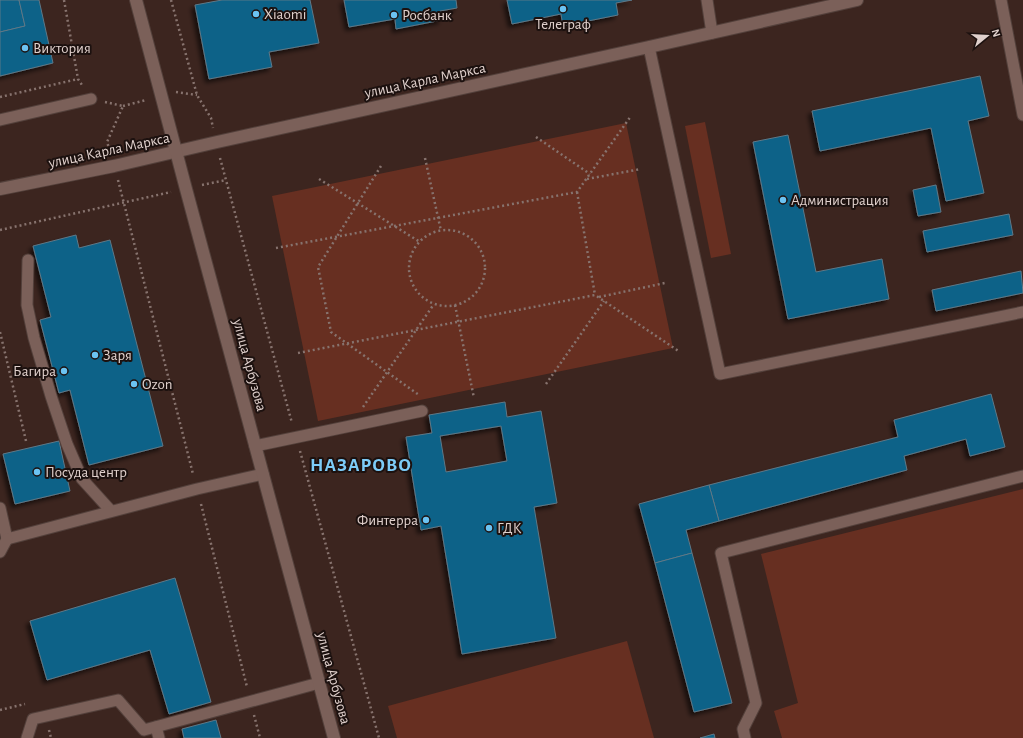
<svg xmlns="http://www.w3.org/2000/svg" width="1023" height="738" font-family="'Alegreya Sans',sans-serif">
	<defs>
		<filter id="shadow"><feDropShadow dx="-3.5" dy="3.5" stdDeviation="2" flood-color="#0009"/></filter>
	</defs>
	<rect width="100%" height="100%" fill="#3c251f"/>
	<g fill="#672f21">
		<polygon points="705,122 731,254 711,258 685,126"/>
		<polygon points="626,123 673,348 318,421 272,196"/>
		<polygon points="1023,489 1023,738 782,738 774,711 798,703 761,554"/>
		<polygon points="627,641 654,738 397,738 388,706"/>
	</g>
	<g fill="#096288" stroke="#5f7887" fill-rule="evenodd" filter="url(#shadow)">
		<polygon points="0,0 19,0 25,26 0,32"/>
		<polygon points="19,0 39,0 53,63 0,76 0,32 25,26"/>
		<polygon points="222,0 310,0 319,43 269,52 272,67 209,79 195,5"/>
		<polygon points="344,0 456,0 457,8 440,11 442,20 396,29 395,19 349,27"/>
		<polygon points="507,0 632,0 616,3 618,15 563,26 561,14 512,24"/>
		<polygon points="980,76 989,116 968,121 984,193 946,201 931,128 820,151 812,111"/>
		<polygon points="788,135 816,272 882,259 889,299 788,319 753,142"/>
		<polygon points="936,185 941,212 918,216 913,190"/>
		<polygon points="1009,214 1013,235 927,252 923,231"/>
		<polygon points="76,235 79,248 110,240 163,446 89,465 70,390 59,393 40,320 51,317 33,246"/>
		<polygon points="1021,271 1023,293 936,311 932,290"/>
		<polygon points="991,394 1005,447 970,456 966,439 904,456 907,470 719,521 709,485 898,437 894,420"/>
		<path d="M505 402 507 417 541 411 557 503 534 507 556 638 462 654 441 526 421 530 406 437 432 433 429 415ZM501 426 507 461 446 472 440 436Z"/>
		<polygon points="59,441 70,491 15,504 3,454"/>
		<polygon points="709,485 719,521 686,530 692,553 655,563 639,504"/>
		<polygon points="692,553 732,703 694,712 655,563"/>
		<polygon points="175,578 211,702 169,714 150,650 47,680 30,621"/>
		<polygon points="216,720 221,738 184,738 182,729"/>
		<polygon points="714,734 715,738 700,738"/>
	</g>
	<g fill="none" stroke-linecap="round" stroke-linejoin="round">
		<g stroke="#53403b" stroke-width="13">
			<g id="service">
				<polyline points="707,0 712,33"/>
				<polyline points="1001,0 1023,115"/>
				<polyline points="649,47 720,374 1023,312"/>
				<polyline points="0,120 91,99"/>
				<polyline points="28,260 27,305 34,338 51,396 67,444 82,479 111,511"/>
				<polyline points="255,446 422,411"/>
				<polyline points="0,508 7,539 197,489 263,474"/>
				<polyline points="0,552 7,539"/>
				<polyline points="156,727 159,738"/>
				<polyline points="27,738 33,719 118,700 144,730 319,683"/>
				<polyline points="745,738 743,729 756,703 721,553 1023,476"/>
			</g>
		</g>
		<g stroke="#53403b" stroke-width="14">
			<polyline id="minor" points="0,189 114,166 217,142 649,47 857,0"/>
		</g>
		<g stroke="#53403b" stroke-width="14">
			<polyline id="tertiary" points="136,0 186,189 334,738"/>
		</g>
		<g stroke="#87736e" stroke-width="2.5" stroke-dasharray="2 3" stroke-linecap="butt">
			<polyline points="64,0 78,79 82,85"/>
			<polyline points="171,0 197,95 211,118 213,128"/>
			<polyline points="176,92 197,95"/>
			<polyline points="0,97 78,79"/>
			<polyline points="105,102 123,106 107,142 110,151"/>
			<polyline points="123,106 146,100"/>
			<polyline points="536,137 590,174"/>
			<polyline points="220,158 292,423"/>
			<polyline points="425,158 441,231"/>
			<polyline points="381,166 318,267 331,332 419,395"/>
			<polyline points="319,179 420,242"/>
			<polyline points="587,179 641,169"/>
			<polyline points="118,180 193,474"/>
			<polyline points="202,185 226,180"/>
			<polyline points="577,192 595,295"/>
			<polyline points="0,230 171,192"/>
			<circle cx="447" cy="268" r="38"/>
			<polyline points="276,248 577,192 631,116"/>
			<polyline points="599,297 665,283"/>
			<polyline points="455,305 474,398"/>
			<polyline points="0,332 26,441"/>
			<polyline points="298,353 595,295 680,352"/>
			<polyline points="546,384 604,301"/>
			<polyline points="363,407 434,304"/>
			<polyline points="300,451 379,738"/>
			<polyline points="201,504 247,687"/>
			<polyline points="0,710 25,704"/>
			<polyline points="254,715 260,738"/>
			<polyline points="49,730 51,738"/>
		</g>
		<use href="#service" stroke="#7b6059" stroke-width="11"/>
		<use href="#minor" stroke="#7b6059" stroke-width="12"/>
		<use href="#tertiary" stroke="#7b6059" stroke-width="12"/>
	</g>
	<g fill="#6cc3f2" stroke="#1c110f" stroke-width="1.5">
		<circle cx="563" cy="9" r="4"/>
		<circle cx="256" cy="14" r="4"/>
		<circle cx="394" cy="15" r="4"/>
		<circle cx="25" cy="48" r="4"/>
		<circle cx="783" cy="200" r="4"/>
		<circle cx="95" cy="355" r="4"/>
		<circle cx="64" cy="371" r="4"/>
		<circle cx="134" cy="384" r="4"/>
		<circle cx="37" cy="472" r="4"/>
		<circle cx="426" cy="520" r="4"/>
		<circle cx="489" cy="528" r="4"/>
	</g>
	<g text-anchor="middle" stroke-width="4" stroke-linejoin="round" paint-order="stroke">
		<g font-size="15" fill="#e0d0cc" stroke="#1c110f" text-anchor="start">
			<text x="264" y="19">Xiaomi</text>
			<text x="402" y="20">Росбанк</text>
			<text x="563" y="29" text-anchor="middle">Телеграф</text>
			<text x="33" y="53">Виктория</text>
			<text x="791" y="205">Администрация</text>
			<text x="103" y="360">Заря</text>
			<text x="56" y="376" text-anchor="end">Багира</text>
			<text x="142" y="389">Ozon</text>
			<text x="45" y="477">Посуда центр</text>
			<text x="418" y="525" text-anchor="end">Финтерра</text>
			<text x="497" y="533">ГДК</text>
		</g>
		<g font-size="15" fill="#e0d0cc" stroke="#1c110f">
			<text transform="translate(425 80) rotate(-12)" y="5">улица Карла Маркса</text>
			<text transform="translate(109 150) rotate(-12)" y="5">улица Карла Маркса</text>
			<text transform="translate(250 365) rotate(75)" y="5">улица Арбузова</text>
			<text transform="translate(334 678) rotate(75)" y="5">улица Арбузова</text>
		</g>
		<g font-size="19" font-weight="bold" letter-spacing="1" fill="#7dccf8" stroke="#1c110f">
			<text x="361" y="471">НАЗАРОВО</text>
		</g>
	</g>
	<g transform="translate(987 36) rotate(72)" stroke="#1c110f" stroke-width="3" paint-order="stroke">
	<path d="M0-3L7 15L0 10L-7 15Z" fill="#e0d0cc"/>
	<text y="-6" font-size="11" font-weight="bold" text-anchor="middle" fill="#e0d0cc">N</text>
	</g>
</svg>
